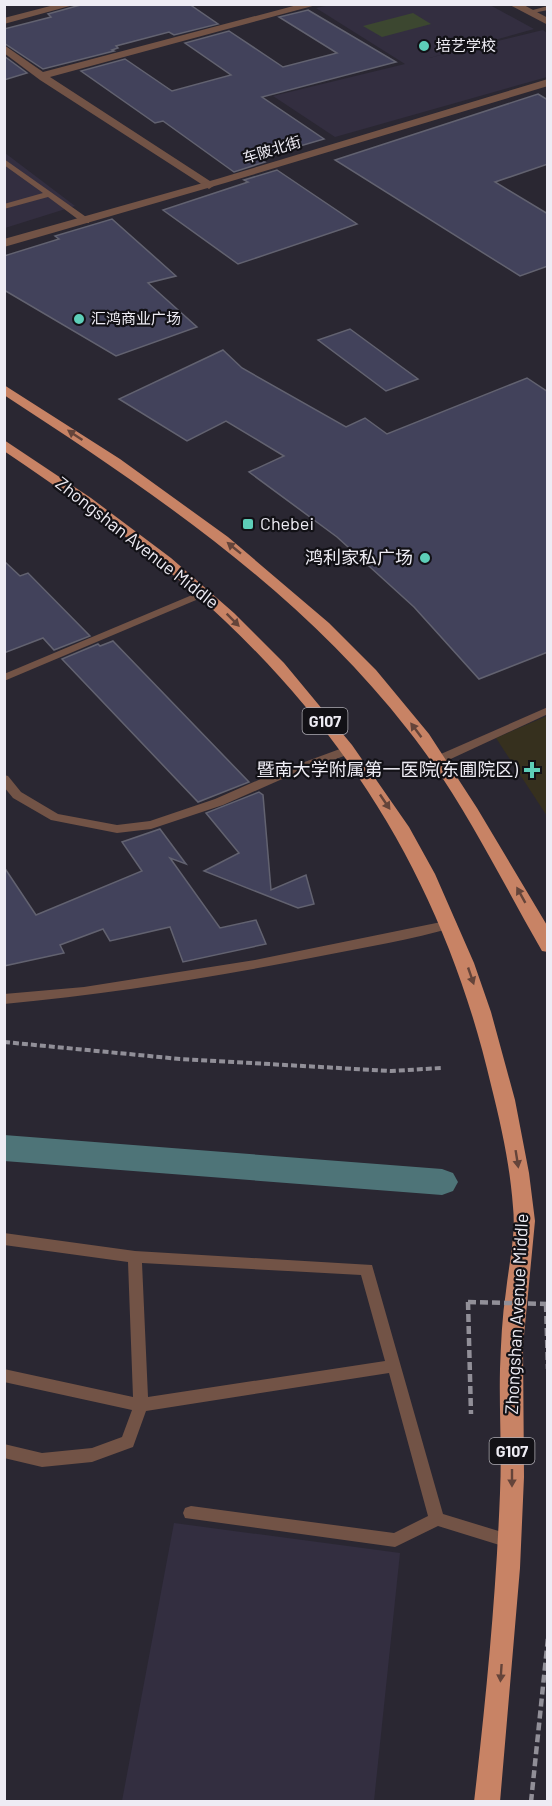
<svg xmlns="http://www.w3.org/2000/svg" width="552" height="1806" font-family="Barlow,'Noto Sans SC',sans-serif">
	<rect width="100%" height="100%" fill="#2a2732"/>
	<g fill="#332e40">
		<polygon points="330,5 490,5 534,29 429,58 543,30 547,33 547,77 335,137 273,96 405,64 316,8"/>
		<polygon points="5,153 75,206 5,228"/>
		<polygon points="174,1523 400,1553 374,1801 122,1801"/>
	</g>
	<polygon fill="#36301e" points="547,716 547,816 496,738"/>
	<polygon fill="#3c4730" points="413,13 431,24 382,37 363,26"/>
	<g fill="none" stroke-linecap="round" stroke-linejoin="round">
		<polygon fill="#4e7478" fill-rule="evenodd" points="4,1135 442,1169 453,1173 458,1182 453,1191 442,1195 4,1161"/>
	</g>
	<g fill="#42425b" stroke="#626270" stroke-width="1.5">
		<polygon points="84,4 189,4 218,24 174,35 169,32 116,46 118,48 112,50 114,51 43,69 4,43 4,29 51,17 48,14"/>
		<polygon points="308,10 396,62 262,97 324,139 259,158 265,162 234,172 163,121 155,123 81,71 125,59 172,91 231,75 185,43 229,31 283,67 337,53 279,17"/>
		<polygon points="4,56 27,73 4,80"/>
		<polygon points="538,94 548,100 548,164 495,182 548,214 548,266 520,276 335,160"/>
		<polygon points="277,170 357,224 238,264 163,210 248,182 244,180"/>
		<polygon points="112,219 176,276 148,283 197,327 116,356 4,290 4,256 59,239 55,236"/>
		<polygon points="350,329 418,379 386,391 318,340"/>
		<polygon points="223,350 242,368 346,427 365,418 387,434 527,378 548,392 548,652 479,679 414,607 337,537 249,472 284,456 226,421 187,441 119,399"/>
		<polygon points="4,561 20,576 28,573 90,636 54,650 43,638 4,653"/>
		<polygon points="113,641 249,782 198,802 62,659 98,644 100,646"/>
		<polygon points="259,792 263,795 271,890 306,875 314,904 298,908 204,871 239,853 206,813"/>
		<polygon points="160,829 186,864 170,858 220,928 256,920 266,944 183,962 170,927 110,941 103,929 60,945 64,953 4,966 4,867 36,915 142,871 122,842"/>
	</g>
	<g fill="none" stroke-linecap="round" stroke-linejoin="round">
		<polyline stroke="#918f98" stroke-width="4" stroke-dasharray="6 3" stroke-linecap="butt" points="4,1042 180,1059 391,1071 441,1068"/>
		<g stroke="#918f98" stroke-width="4.5" stroke-dasharray="8 4" stroke-linecap="butt">
			<polyline points="468,1302 471,1414"/>
			<polyline points="546,1304 548,1369"/>
			<polyline points="531,1802 548,1638"/>
		</g>
		<g fill="#725346" fill-rule="evenodd">
			<polygon points="548,6 548,10 528,14 525,12"/>
			<polygon points="4,159 89,219 89,223 83,223 48,197 4,209 4,204 43,193 4,165"/>
			<polygon points="204,590 209,593 208,595 4,681 4,674"/>
			<polygon points="548,707 548,714 442,763 434,763 432,760 434,757"/>
			<polygon points="348,746 354,750 352,753 280,780 223,805 151,829 117,833 51,820 13,798 4,787 4,775 8,776 21,792 58,814 117,825 150,821 215,799 272,774"/>
			<path d="M451 920 457 924 455 927C411 940 366 947 321 956 216 977 111 994 4 1004V994L84 987 255 960Z"/>
			<path d="M4 1233 135 1251 372 1265 443 1514 515 1536 517 1541 515 1546 509 1548 438 1526 395 1547 185 1518 183 1513 185 1508 191 1506 394 1533 428 1516 389 1373 146 1411 133 1447 92 1462 42 1467 4 1458V1444L42 1453 92 1448 122 1437 132 1410 4 1382V1369L133 1397 128 1262 4 1245ZM142 1263 361 1275 385 1361 148 1397Z"/>
		</g>
		<g fill="#725346" fill-rule="evenodd">
			<polygon points="58,4 77,4 4,24 4,18"/>
			<polygon points="301,4 320,4 50,77 213,183 215,185 209,189 40,80 4,53 4,45 43,72"/>
			<polygon points="508,4 522,4 548,18 548,25"/>
		</g>
		<polygon fill="#725346" fill-rule="evenodd" points="548,79 548,86 225,183 4,247 4,239 217,179"/>
		<g fill="#c88365" fill-rule="evenodd">
			<path d="M4 385 120 459 228 537 329 623 376 670 429 734 477 808 548 927V952L542 951C499 876 461 797 408 730 299 590 151 491 4 395Z"/>
			<path d="M4 440 91 498 171 558 234 613 284 663 352 745 409 827 435 874 474 963 491 1012 515 1100 529 1173 535 1221 523 1346 524 1477 520 1568 500 1802H474C486 1699 496 1596 500 1493 502 1451 499 1410 500 1369 501 1343 502 1317 506 1291 509 1263 516 1235 513 1207 510 1165 501 1125 491 1085 448 901 362 751 225 621 158 557 81 503 4 451Z"/>
		</g>
		<polyline stroke="#918f98" stroke-width="4.5" stroke-dasharray="8 4" stroke-linecap="butt" points="468,1302 548,1304"/>
	</g>
	<defs><path id="oneway-solid" d="M-6-.8H1V-3.2L6.5 0L1 3.2V.8H-6Z" transform="scale(1.5)"/></defs>
	<g fill="#64443a">
		<use href="#oneway-solid" transform="translate(75 435) rotate(-146)"/>
		<use href="#oneway-solid" transform="translate(234 548) rotate(-141)"/>
		<use href="#oneway-solid" transform="translate(233 620) rotate(45)"/>
		<use href="#oneway-solid" transform="translate(416 730) rotate(-127)"/>
		<use href="#oneway-solid" transform="translate(385 802) rotate(56)"/>
		<use href="#oneway-solid" transform="translate(521 895) rotate(-119)"/>
		<use href="#oneway-solid" transform="translate(471 976) rotate(71)"/>
		<use href="#oneway-solid" transform="translate(517 1159) rotate(81)"/>
		<use href="#oneway-solid" transform="translate(512 1478) rotate(90)"/>
		<use href="#oneway-solid" transform="translate(501 1673) rotate(94)"/>
	</g>
	<g fill="#5dceb8" stroke="#121116" stroke-width="2">
		<circle cx="424" cy="46" r="6"/>
		<circle cx="79" cy="319" r="6"/>
		<rect x="242" y="518" width="12" height="12" rx="3"/>
		<circle cx="425" cy="558" r="6"/>
		<path d="M529 761h6v6h6v6h-6v6h-6v-6h-6v-6h6z"/>
	</g>
	<g text-anchor="middle" stroke-width="4.5" stroke-linejoin="round" paint-order="stroke">
		<g font-size="15" fill="#eeecf4" stroke="#121116" text-anchor="start">
			<text x="436" y="51">培艺学校</text>
			<text x="91" y="324">汇鸿商业广场</text>
		</g>
		<g font-size="15" fill="#eeecf4" stroke="#121116">
			<text transform="translate(272 150) rotate(-17)" y="5">车陂北街</text>
		</g>
		<g fill="#121116" stroke="#acaab1" stroke-width="1.5">
			<rect x="302.5" y="708" width="45" height="26" rx="4.5"/>
			<rect x="489.5" y="1438" width="45" height="26" rx="4.5"/>
		</g>
		<g font-size="16" font-weight="bold" fill="#eeecf4">
			<text x="325" y="727">G107</text>
			<text x="512" y="1457">G107</text>
		</g>
		<g font-size="18" fill="#eeecf4" stroke="#121116" text-anchor="end">
			<text x="260" y="530" text-anchor="start">Chebei</text>
			<text x="413" y="564">鸿利家私广场</text>
			<text x="518" y="776">暨南大学附属第一医院(东圃院区)</text>
		</g>
		<g font-size="18" fill="#eeecf4" stroke="#121116">
			<text transform="translate(137 543) rotate(38)" y="6">Zhongshan Avenue Middle</text>
			<text transform="translate(517 1314) rotate(-87)" y="6">Zhongshan Avenue Middle</text>
		</g>
	</g>
	<rect width="552" height="1806" fill="none" stroke="#eeecf4" stroke-width="12"/>
</svg>
